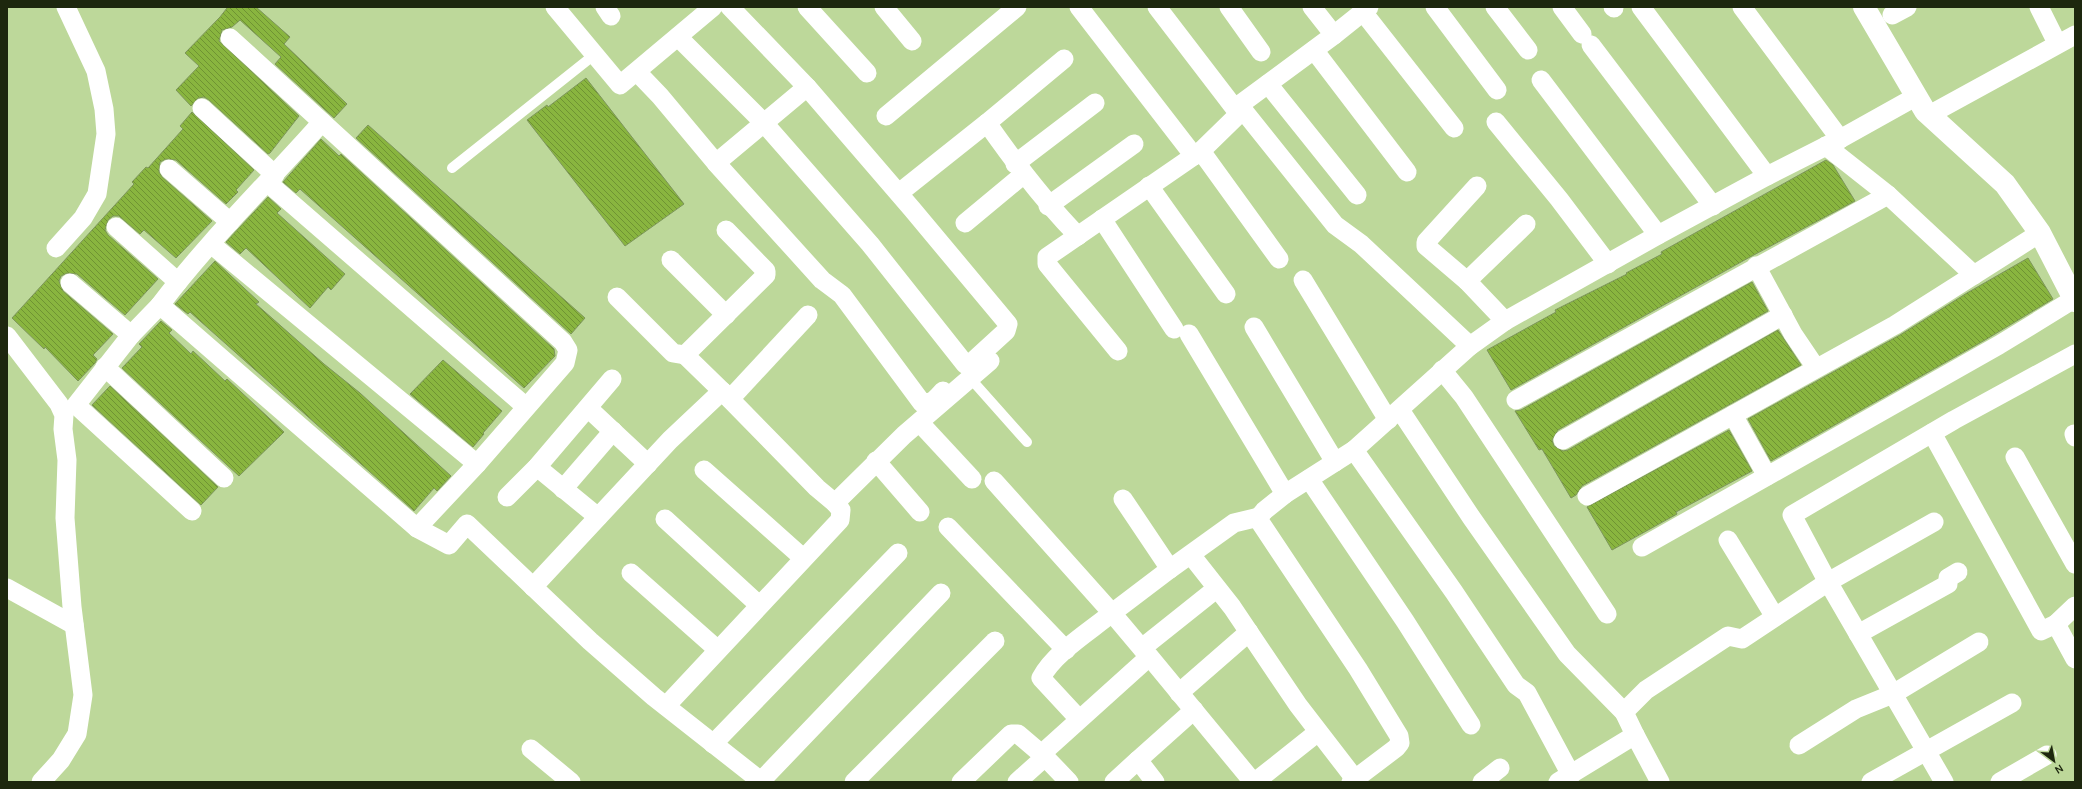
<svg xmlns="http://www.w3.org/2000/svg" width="2082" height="789" font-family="Karla,sans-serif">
	<defs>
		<pattern id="building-back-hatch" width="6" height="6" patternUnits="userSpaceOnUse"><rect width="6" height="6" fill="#89b53f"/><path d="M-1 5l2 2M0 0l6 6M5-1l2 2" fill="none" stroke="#6f9333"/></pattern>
	</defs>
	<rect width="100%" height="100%" fill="#bdd89a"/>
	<g fill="url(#building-back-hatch)" stroke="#7d965b">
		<polygon points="225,7 256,7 290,37 284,44 347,104 334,118 275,64 281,57 240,20 232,27 222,30 219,41 299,116 270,153 268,154 209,100 204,97 198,98 191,106 176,90 199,66 185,53 220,17 227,8"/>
		<polygon points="586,78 684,204 625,246 527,120 547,105 548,107"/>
		<polygon points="192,112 254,170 236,190 238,192 226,204 176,160 166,159 160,162 159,172 162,177 212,221 176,258 144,230 140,234 119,216 113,216 108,220 105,230 108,235 158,279 125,315 77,274 67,273 61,276 59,281 63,291 113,334 93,355 97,359 95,363 78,381 45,347 44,349 12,318 134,184 132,182 146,167 148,168 183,129 180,126"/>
		<polygon points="368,125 585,318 571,334 356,138"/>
		<polygon points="321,139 339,156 341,154 554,349 555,356 524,388 300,189 296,193 283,182"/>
		<polygon points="1826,160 1833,165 1855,201 1750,257 1511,390 1487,350 1556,312 1555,310 1627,274 1626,273 1662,254 1661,252"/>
		<polygon points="268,197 281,209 277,213 345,274 331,290 328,287 310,308 246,248 240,254 226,242"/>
		<polygon points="2028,258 2053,299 1985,340 1771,461 1748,419 1900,335 1967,293"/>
		<polygon points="215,261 259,302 256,304 324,364 360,393 451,476 437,491 434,488 414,511 190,312 188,314 175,304"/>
		<polygon points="1752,282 1768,311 1558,430 1552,440 1554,446 1563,451 1568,450 1778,330 1801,365 1582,486 1576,495 1571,498 1542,449 1539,450 1515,411 1521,410"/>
		<polygon points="161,321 172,330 169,333 191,354 193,351 225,381 227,379 284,432 239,476 122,368 142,347 139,344"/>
		<polygon points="443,360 502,411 483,433 484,434 473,447 410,394"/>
		<polygon points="110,386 218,487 201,505 92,405"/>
		<polygon points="1729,430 1752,471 1676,512 1677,514 1612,550 1587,507"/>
	</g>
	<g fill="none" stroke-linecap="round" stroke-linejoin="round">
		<g stroke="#fff" stroke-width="10">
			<polyline points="452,168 594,55"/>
			<polyline points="970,378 1027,442"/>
		</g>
		<g stroke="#fff" stroke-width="19">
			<polyline points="555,7 620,85 713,7"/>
			<polyline points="605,7 611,16"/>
			<polyline points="807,7 867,73"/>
			<polyline points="884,7 912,41"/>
			<polyline points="1079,7 1194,156"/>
			<polyline points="1157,7 1239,114"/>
			<polyline points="1229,7 1261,52"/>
			<polyline points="1435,7 1497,90"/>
			<polyline points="1495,7 1528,50"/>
			<polyline points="1562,7 1582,34"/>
			<polyline points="1613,7 1614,8"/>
			<polyline points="1641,7 1767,176"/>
			<polyline points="1742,7 1840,139"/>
			<polyline points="2039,7 2057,43"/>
			<polyline points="1363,12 1454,128"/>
			<polyline points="1892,15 1907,7"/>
			<polyline points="1334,35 1369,7"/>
			<polyline points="678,37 764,123 870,244 965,364 971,363 1006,331 1008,324 912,209 807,87 730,7"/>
			<polyline points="230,38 563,342 568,350 565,363 477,464 417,528"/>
			<polyline points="1591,45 1713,206"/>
			<polyline points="1314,50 1407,172"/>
			<path d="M1064 59 987 123C1015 163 1044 201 1078 236"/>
			<polyline points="637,72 660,96 716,163 807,87"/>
			<polyline points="1541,80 1658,235"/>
			<polyline points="1268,84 1357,195"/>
			<polyline points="202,108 275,175"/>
			<polyline points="1243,110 1242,103 1334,35 1312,7"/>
			<polyline points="1929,115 2075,35"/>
			<polyline points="886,116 1017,7"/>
			<polyline points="1496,122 1559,199 1608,264"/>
			<polyline points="1826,146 1888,195 1974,275"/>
			<polyline points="1201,151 1279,259"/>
			<path d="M716 163 822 280 842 295 922 403C932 405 937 397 943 391"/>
			<polyline points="1015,164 1095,103"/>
			<polyline points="169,169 230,222"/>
			<polyline points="268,183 525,406"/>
			<polyline points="1149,186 1226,294"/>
			<polyline points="899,193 987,123"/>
			<polyline points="1048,206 1134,144"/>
			<polyline points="1102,219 1174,329"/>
			<polyline points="965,223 1024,174"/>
			<polyline points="116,227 178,282"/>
			<polyline points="211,244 477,464"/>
			<polyline points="56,248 83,218 97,194 106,134 104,109 96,71 66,7"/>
			<polyline points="671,260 726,315"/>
			<polyline points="1756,266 1793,334 1816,368"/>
			<polyline points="1303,280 1388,420"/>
			<polyline points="1467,281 1426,246 1426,242 1477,186"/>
			<polyline points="70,283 131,335"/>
			<polyline points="617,297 673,353 685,355"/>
			<path d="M160 305C209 240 268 183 322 122"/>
			<polyline points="1505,321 1467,281 1526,224"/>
			<polyline points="1254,327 1335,462"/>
			<polyline points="1189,334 1285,494"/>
			<polyline points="7,336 59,404 64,415 63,429 67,460 65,518 72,607 83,695 77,734 61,760 41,782"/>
			<polyline points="1118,351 1047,264 1047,257 1201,151 1243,110 1335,225 1361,244 1470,346"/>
			<polyline points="105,367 224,478"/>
			<polyline points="1442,370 1464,397 1607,614"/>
			<polyline points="722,391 685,355 766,275 766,271 726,230"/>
			<polyline points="730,399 808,315"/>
			<polyline points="1516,400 1888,195"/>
			<polyline points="588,408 648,464"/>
			<polyline points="1400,410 1471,517 1567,654 1624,712"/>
			<polyline points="1733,415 1767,476"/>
			<polyline points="920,423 972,479"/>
			<polyline points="1932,433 2041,631 2056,624"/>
			<polyline points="2074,434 2075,437"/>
			<polyline points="1563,440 1783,315"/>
			<polyline points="1354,450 1454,592 1516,685 1527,693 1571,775"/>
			<polyline points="2015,457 2075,564"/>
			<polyline points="876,461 920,512"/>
			<polyline points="537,467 598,517"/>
			<polyline points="704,470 803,558"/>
			<polyline points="1309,479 1405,621 1471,725"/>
			<path d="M994 481 1112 613C1090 631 1054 653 1041 678L1079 719"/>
			<polyline points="563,489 613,431"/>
			<polyline points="1587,496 1895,325 2040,233"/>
			<polyline points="507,497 537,467 612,379"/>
			<polyline points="1123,499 1170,569"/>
			<polyline points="192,511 76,405 131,335 160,305 417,528 449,545 467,524 590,641 654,697 762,782"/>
			<polyline points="665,519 759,605"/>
			<polyline points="948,527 1066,650"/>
			<polyline points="1728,540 1775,617"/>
			<polyline points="1642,547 1999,345 2074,299"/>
			<polyline points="1191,555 1232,607 1298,705 1355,779"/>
			<polyline points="631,573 718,650"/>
			<polyline points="533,587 670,440 722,391 817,488 835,503"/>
			<polyline points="7,588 74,625"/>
			<polyline points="2075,606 2056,624 2075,659"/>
			<polyline points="1858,634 1948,584 1948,578 1958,572"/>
			<polyline points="1142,648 1216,589"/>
			<polyline points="1149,656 1253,782"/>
			<polyline points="1179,693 1249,632"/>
			<polyline points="666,706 840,520 841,510 835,503 904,435 990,361"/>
			<polyline points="1635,735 1624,712 1646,690 1728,636 1742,639 1828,582 1934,522"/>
			<polyline points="713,744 898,553"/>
			<polyline points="1799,745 1856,709 1893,694 1979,642"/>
			<polyline points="1048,748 1149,657 1112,613 1170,569 1234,523 1259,517"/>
			<polyline points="531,749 571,782"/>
			<polyline points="1138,760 1194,710"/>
			<polyline points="761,781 941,593"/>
			<polyline points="854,782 995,641"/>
			<polyline points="961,782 1011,734 1018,734 1045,757 1069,782"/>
			<polyline points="1017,782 1045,757"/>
			<polyline points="1114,782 1138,760 1155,782"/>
			<polyline points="1255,782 1318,732"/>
			<polyline points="1351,782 1396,748 1400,743 1399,736 1358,669 1260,522 1259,517 1264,511 1285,494 1354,450 1470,346 1505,321 1658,235 1767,176 1840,139 1917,96"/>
			<polyline points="1482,782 1500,768"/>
			<polyline points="1558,782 1635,735 1660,782"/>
			<polyline points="1871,782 2012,703"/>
			<polyline points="1944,782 1824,575 1792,515 1954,420 2075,354"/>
			<polyline points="2000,782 2047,755"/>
		</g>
		<polyline stroke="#fff" stroke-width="22" points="1864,7 1925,111 2005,184 2040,233 2075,301"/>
	</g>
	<rect width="2082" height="789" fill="none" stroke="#1d270e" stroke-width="16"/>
	<g transform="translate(2054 761) rotate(148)" stroke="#bdd89a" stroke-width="3" paint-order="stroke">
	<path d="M0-3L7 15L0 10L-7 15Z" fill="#1d270e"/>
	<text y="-6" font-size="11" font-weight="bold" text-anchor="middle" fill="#1d270e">N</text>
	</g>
</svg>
